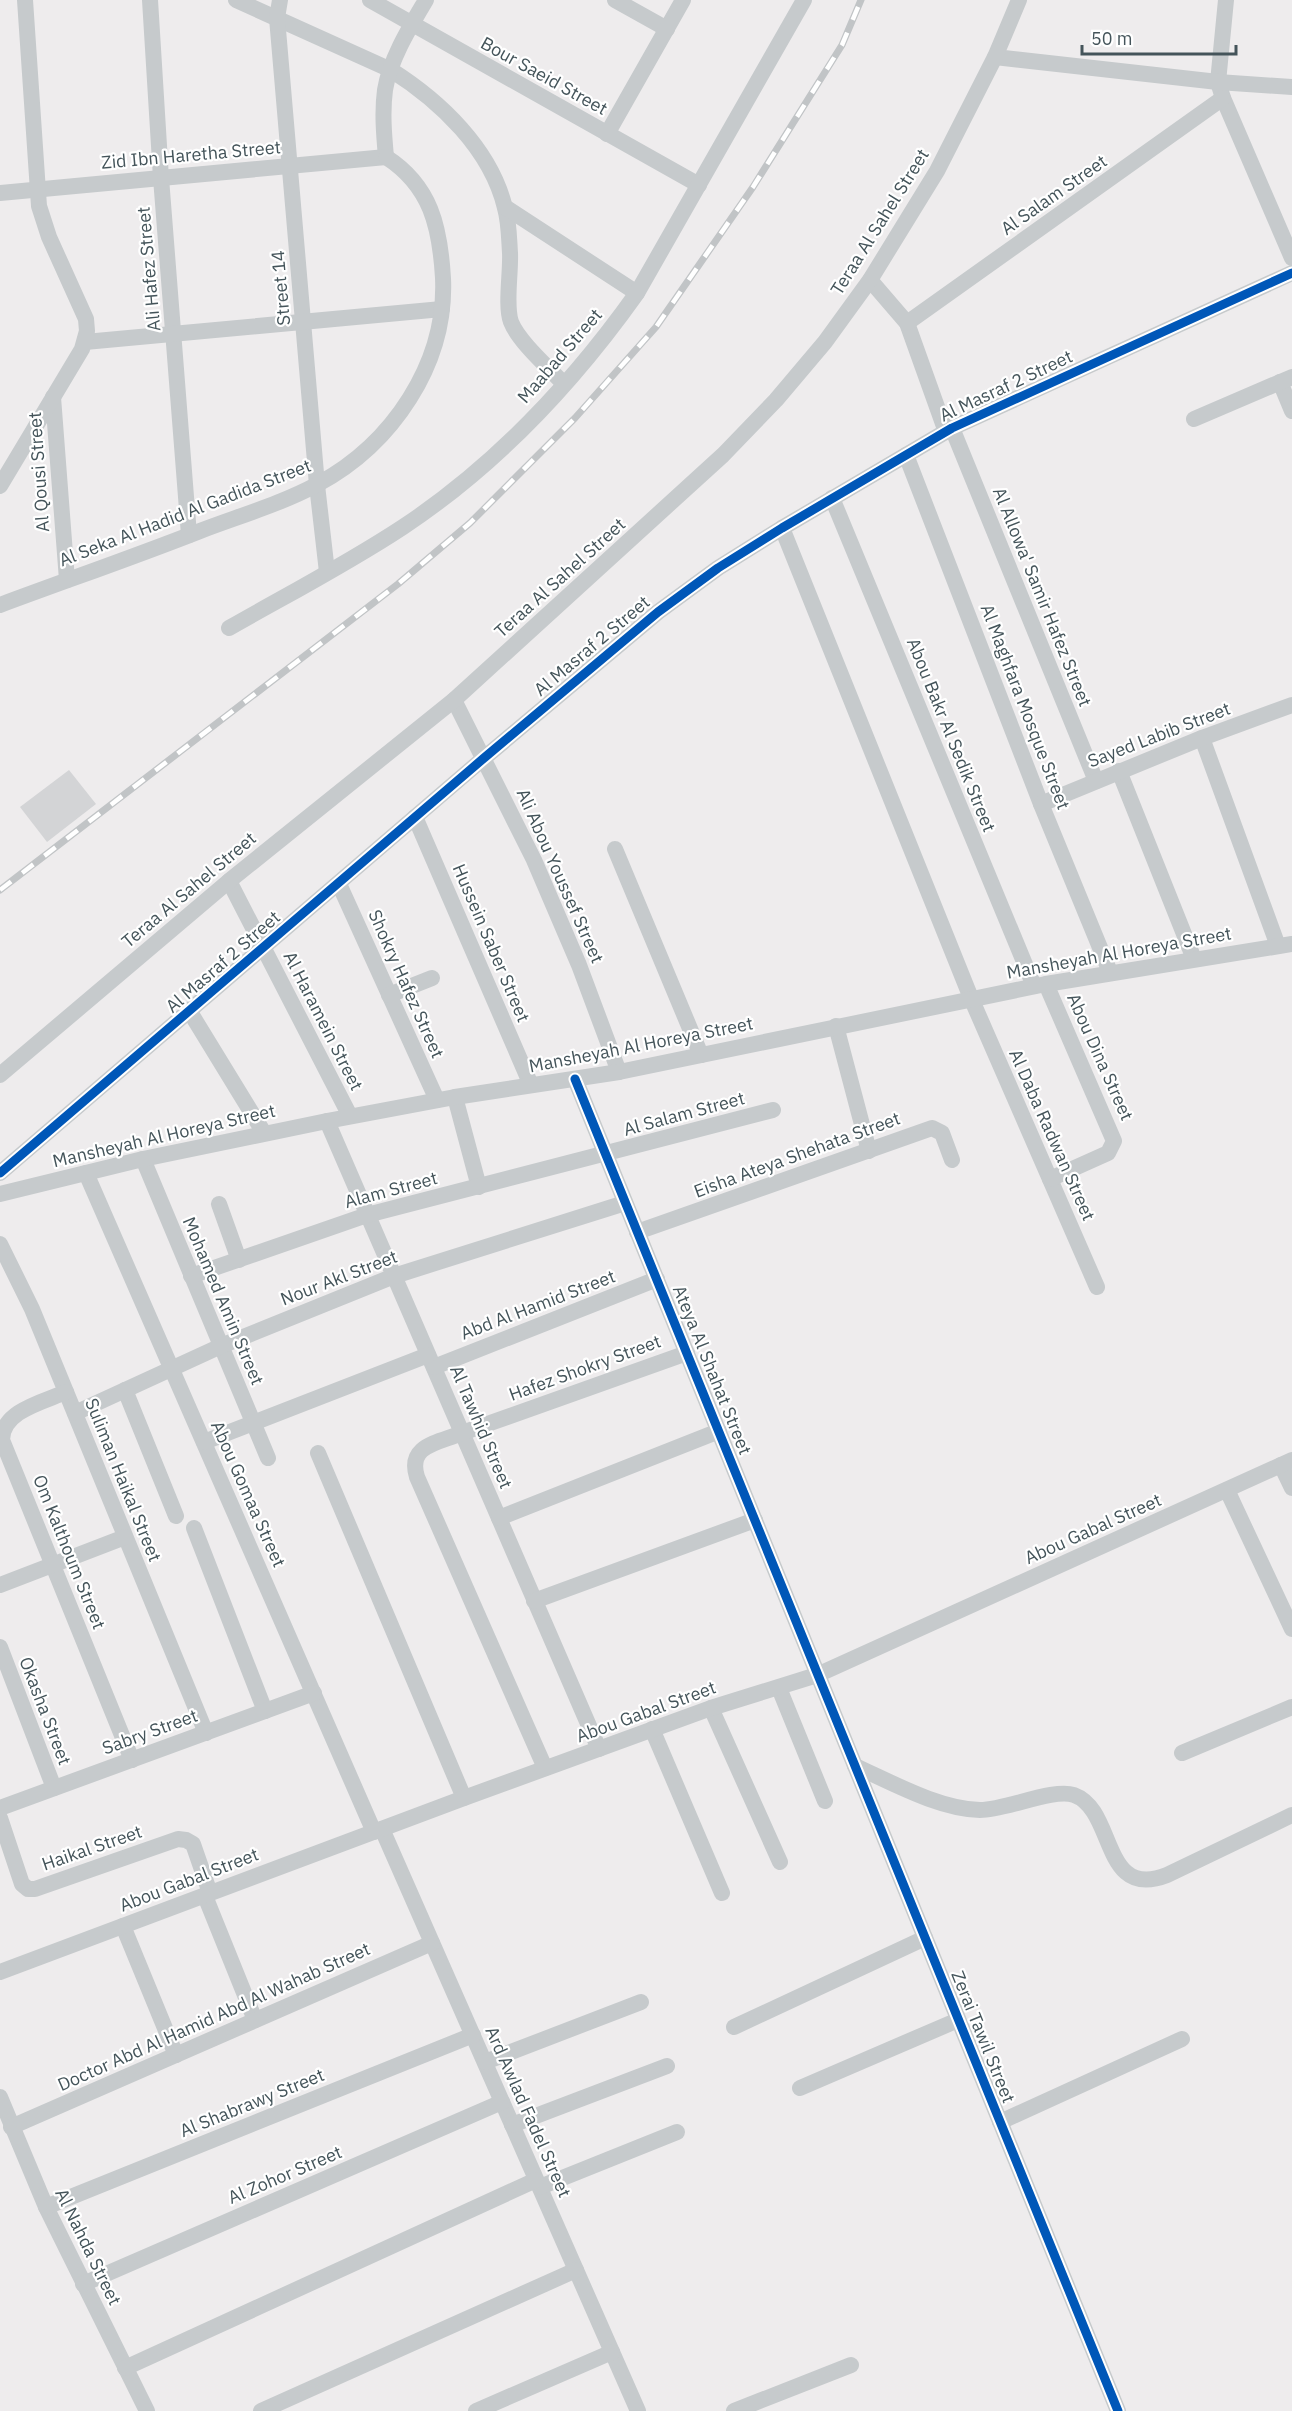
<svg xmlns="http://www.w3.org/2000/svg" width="1292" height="2411" font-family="'IBM Plex Sans',sans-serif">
	<rect width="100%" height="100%" fill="#eeeced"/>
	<polygon fill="#d3d4d6" points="69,770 96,804 47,842 20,807"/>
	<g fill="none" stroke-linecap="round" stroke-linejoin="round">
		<g stroke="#c6cacc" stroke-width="16">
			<polyline points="150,0 161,178 189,535"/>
			<path d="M236 0 391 70C440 101 491 149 505 208 509 222 509 238 510 253 511 272 505 306 511 322 519 342 549 368 564 384"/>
			<polyline points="280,0 277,18 317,485 327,572"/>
			<polyline points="370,0 699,185"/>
			<polyline points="615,0 667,29"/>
			<polyline points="1226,0 1218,82 1223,98 1292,258"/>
			<polyline points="995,57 1218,82 1292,87"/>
			<polyline points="607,134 683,0"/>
			<path d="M386 157C384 135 382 112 385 90 390 59 410 27 426 0"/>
			<polyline points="0,193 386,157"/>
			<polyline points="505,207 637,293"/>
			<polyline points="870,280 907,323 946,432"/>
			<polyline points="907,323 1223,98"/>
			<polyline points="85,342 442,309"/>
			<polyline points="1280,382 1292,411"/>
			<polyline points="53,397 67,580"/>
			<polyline points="1194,419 1292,377"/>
			<polyline points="952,428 1096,781"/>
			<polyline points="906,455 1041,804 1110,972"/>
			<polyline points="0,486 82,349 87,331 86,319 49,237 39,206 25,0"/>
			<polyline points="832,498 1034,986"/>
			<polyline points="782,528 971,998 1097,1287"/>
			<path d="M0 605C67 580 134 557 200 531 239 516 281 504 318 484 392 444 447 364 443 278 440 227 431 186 386 157"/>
			<path d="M229 628C287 595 347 564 403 527 495 466 573 383 637 293L804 0"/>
			<polyline points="454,700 534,860 579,965 619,1072"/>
			<polyline points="1202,738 1278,946"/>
			<polyline points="1119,771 1194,959"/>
			<polyline points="1041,804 1202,738 1292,705"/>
			<polyline points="415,817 531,1085"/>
			<polyline points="615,849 701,1055"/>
			<polyline points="229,881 350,1116"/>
			<polyline points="339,884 437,1100"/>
			<polyline points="1046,984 1114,1141 1108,1153 1050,1179"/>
			<polyline points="389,995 432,978"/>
			<polyline points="190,1012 264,1133"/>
			<polyline points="836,1026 869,1151"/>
			<polyline points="0,1075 229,881 454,700 723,455 776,400 825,342 870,280 937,171 995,57 1019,0"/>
			<polyline points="575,1079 1118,2411"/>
			<polyline points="455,1097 479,1187"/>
			<polyline points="327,1121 599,1749"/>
			<polyline points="143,1159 268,1458"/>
			<polyline points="0,1173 484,758 658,612 718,568 782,528 952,428 1292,273"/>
			<polyline points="86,1173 374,1832"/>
			<polyline points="0,1194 143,1159 327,1121 455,1097 619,1072 1046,984 1292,944"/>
			<polyline points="219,1204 239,1260"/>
			<polyline points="637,1232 932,1128 942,1133 952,1160"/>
			<polyline points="0,1244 32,1309 206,1733"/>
			<polyline points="191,1276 367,1215 773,1110"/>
			<polyline points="434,1367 657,1279"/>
			<polyline points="125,1390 176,1516"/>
			<path d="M66 1392C43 1402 2 1411 2 1440L132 1760"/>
			<polyline points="75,1413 221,1346 394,1276 625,1203"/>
			<polyline points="204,1442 428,1355"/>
			<polyline points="318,1453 464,1798"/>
			<polyline points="1281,1465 1292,1488"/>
			<polyline points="1227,1490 1292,1629"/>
			<polyline points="499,1518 719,1431"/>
			<polyline points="194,1528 265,1711"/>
			<polyline points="0,1585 125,1537"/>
			<polyline points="534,1601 755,1520"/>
			<polyline points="0,1647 54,1788"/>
			<polyline points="779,1688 825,1801"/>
			<polyline points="711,1708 780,1862"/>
			<polyline points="652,1729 722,1893"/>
			<polyline points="1182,1753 1292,1707"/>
			<path d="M855 1766C893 1783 939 1809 980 1810 1006 1810 1053 1788 1074 1795 1116 1810 1101 1901 1167 1875L1292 1815"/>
			<path d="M545 1768 417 1477C407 1445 438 1443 462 1433L687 1353"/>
			<polyline points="0,1808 314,1693"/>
			<polyline points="0,1818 22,1884 28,1889 35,1889 178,1839 186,1840 193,1844 210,1893"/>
			<polyline points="382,1829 638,2411"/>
			<polyline points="205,1896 255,2020"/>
			<polyline points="123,1926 176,2055"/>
			<polyline points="0,1972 464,1798 711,1708 817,1675 1292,1460"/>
			<polyline points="734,2027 925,1938"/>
			<polyline points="485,2062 641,2002"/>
			<polyline points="800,2088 958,2020"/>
			<polyline points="0,2097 46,2207 147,2411"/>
			<polyline points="1000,2122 1182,2039"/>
			<polyline points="512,2125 667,2066"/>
			<polyline points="11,2127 432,1943"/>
			<polyline points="540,2187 677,2132"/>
			<polyline points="46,2207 473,2035"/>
			<polyline points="83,2284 502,2102"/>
			<polyline points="125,2368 536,2180"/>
			<polyline points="261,2411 576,2270"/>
			<polyline points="476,2411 612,2352"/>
			<polyline points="734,2411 851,2365"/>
		</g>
		<g stroke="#c1c4c6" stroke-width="7">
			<polyline id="rail" points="0,890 398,584 470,523 575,418 656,327 753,187 842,45 861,0"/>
		</g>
		<use href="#rail" stroke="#fff" stroke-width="4.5" stroke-dasharray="14" stroke-linecap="butt"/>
		<g stroke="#fff" stroke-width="13">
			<g id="cycleway">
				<polyline points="575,1079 1118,2411"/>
				<polyline points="0,1173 484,758 658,612 718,568 782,528 952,428 1292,273"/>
			</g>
		</g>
		<use href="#cycleway" stroke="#0057b8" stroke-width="9"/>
	</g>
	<g text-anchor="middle" stroke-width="4.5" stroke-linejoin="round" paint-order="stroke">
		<g font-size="18" fill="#44545a" stroke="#fff">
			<text transform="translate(544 76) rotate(29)" y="6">Bour Saeid Street</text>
			<text transform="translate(191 155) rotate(-5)" y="6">Zid Ibn Haretha Street</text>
			<text transform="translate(1054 195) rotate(-35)" y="6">Al Salam Street</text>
			<text transform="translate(880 222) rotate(-58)" y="6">Teraa Al Sahel Street</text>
			<text transform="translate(149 269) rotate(-95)" y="6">Ali Hafez Street</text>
			<text transform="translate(281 288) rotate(-95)" y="6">Street 14</text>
			<text transform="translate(560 356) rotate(-49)" y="6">Maabad Street</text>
			<text transform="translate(1006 386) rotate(-25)" y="6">Al Masraf 2 Street</text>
			<text transform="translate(39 472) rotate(-94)" y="6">Al Qousi Street</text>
			<text transform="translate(185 513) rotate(-21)" y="6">Al Seka Al Hadid Al Gadida Street</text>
			<text transform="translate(560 578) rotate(-42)" y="6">Teraa Al Sahel Street</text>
			<text transform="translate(1042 597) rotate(68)" y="6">Al Allowa' Samir Hafez Street</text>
			<text transform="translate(592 646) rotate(-40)" y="6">Al Masraf 2 Street</text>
			<text transform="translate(1025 707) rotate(69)" y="6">Al Maghfara Mosque Street</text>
			<text transform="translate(951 735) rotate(68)" y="6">Abou Bakr Al Sedik Street</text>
			<text transform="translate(1159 735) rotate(-21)" y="6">Sayed Labib Street</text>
			<text transform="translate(560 876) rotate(66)" y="6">Ali Abou Youssef Street</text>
			<text transform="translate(189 890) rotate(-40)" y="6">Teraa Al Sahel Street</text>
			<text transform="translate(491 943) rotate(67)" y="6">Hussein Saber Street</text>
			<text transform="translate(1119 953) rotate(-10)" y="6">Mansheyah Al Horeya Street</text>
			<text transform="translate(223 962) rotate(-41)" y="6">Al Masraf 2 Street</text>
			<text transform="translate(406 984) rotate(66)" y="6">Shokry Hafez Street</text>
			<text transform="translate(323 1021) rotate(63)" y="6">Al Haramein Street</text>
			<text transform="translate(641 1045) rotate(-11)" y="6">Mansheyah Al Horeya Street</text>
			<text transform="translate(1100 1057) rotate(66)" y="6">Abou Dina Street</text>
			<text transform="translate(684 1114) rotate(-15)" y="6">Al Salam Street</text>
			<text transform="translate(1052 1135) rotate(66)" y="6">Al Daba Radwan Street</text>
			<text transform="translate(164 1136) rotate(-13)" y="6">Mansheyah Al Horeya Street</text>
			<text transform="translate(797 1155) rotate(-20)" y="6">Eisha Ateya Shehata Street</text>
			<text transform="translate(391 1190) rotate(-15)" y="6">Alam Street</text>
			<text transform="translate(339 1278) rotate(-21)" y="6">Nour Akl Street</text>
			<text transform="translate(223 1301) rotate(67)" y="6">Mohamed Amin Street</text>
			<text transform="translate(538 1305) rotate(-21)" y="6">Abd Al Hamid Street</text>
			<text transform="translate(585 1368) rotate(-20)" y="6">Hafez Shokry Street</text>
			<text transform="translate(712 1370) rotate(68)" y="6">Ateya Al Shahat Street</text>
			<text transform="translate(481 1427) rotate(67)" y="6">Al Tawhid Street</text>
			<text transform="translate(123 1480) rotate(68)" y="6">Suliman Haikal Street</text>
			<text transform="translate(248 1494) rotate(66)" y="6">Abou Gomaa Street</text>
			<text transform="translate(1093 1529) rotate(-24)" y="6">Abou Gabal Street</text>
			<text transform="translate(69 1552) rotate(68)" y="6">Om Kalthoum Street</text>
			<text transform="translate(45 1711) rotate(69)" y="6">Okasha Street</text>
			<text transform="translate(646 1712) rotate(-20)" y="6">Abou Gabal Street</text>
			<text transform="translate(150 1732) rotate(-20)" y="6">Sabry Street</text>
			<text transform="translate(92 1848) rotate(-19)" y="6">Haikal Street</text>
			<text transform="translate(189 1880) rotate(-21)" y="6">Abou Gabal Street</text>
			<text transform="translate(214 2017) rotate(-24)" y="6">Doctor Abd Al Hamid Abd Al Wahab Street</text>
			<text transform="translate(983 2037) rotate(68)" y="6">Zerai Tawil Street</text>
			<text transform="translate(252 2103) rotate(-22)" y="6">Al Shabrawy Street</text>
			<text transform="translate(528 2112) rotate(66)" y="6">Ard Awlad Fadel Street</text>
			<text transform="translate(285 2175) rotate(-23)" y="6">Al Zohor Street</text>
			<text transform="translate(88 2247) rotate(64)" y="6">Al Nahda Street</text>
		</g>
	</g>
	<path d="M1082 45v9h154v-9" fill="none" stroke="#44545a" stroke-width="3"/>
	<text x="1091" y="45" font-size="18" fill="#44545a" stroke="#ffffff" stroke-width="4.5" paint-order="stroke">50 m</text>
</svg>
